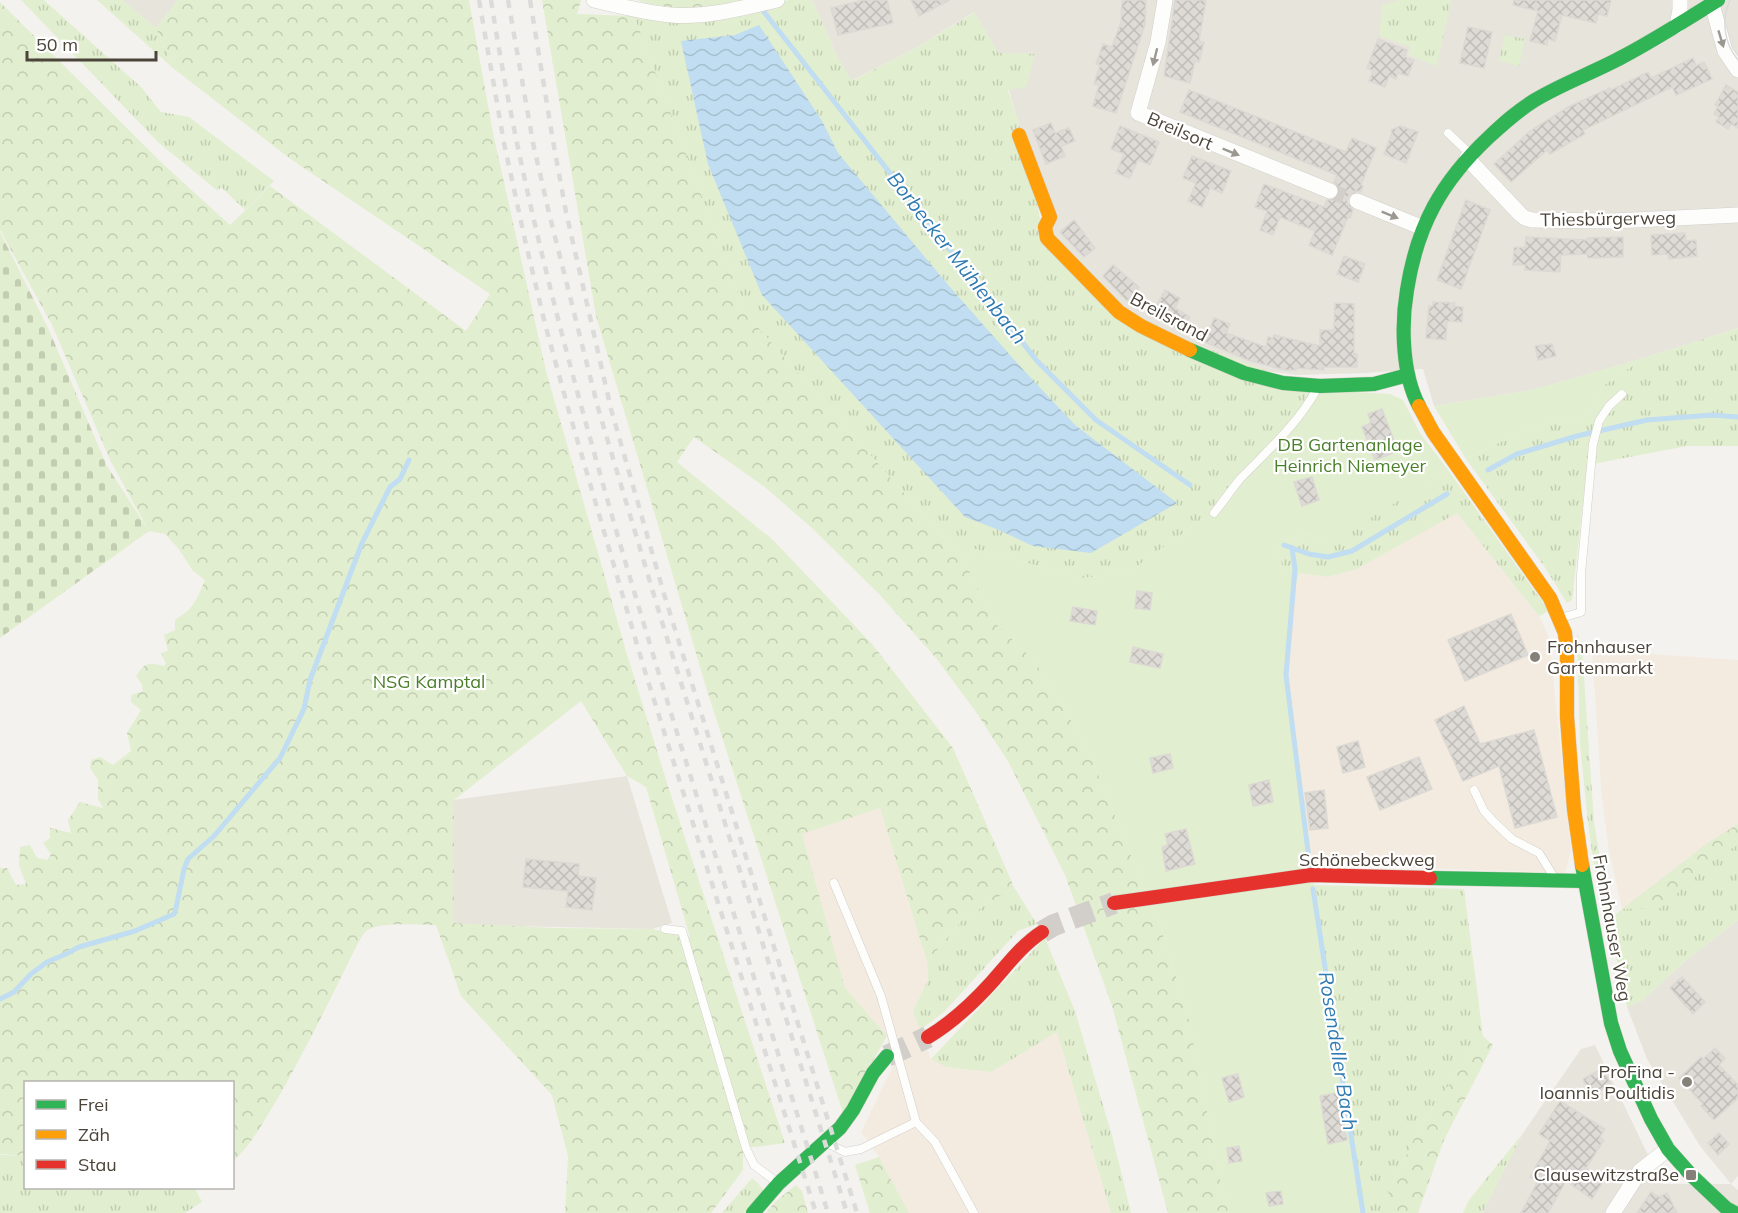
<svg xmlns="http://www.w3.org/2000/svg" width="1738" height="1213" font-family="Mulish,sans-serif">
	<defs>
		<pattern id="grass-tufts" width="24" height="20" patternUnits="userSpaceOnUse" patternTransform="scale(1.5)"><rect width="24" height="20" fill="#e1eecf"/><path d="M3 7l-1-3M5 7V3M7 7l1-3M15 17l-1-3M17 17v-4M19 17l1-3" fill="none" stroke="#c3cdb2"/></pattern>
		<pattern id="forest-crowns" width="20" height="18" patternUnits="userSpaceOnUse" patternTransform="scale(1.5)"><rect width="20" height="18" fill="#e1eecf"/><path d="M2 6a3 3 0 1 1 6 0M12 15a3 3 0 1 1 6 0" fill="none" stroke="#c3cdb2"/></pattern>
		<pattern id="cemetery-stones" width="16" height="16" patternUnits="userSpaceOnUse" patternTransform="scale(1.5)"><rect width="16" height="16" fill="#e1eecf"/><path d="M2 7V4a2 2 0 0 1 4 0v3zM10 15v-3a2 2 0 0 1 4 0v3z" fill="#c3cdb2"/></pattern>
		<pattern id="water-waves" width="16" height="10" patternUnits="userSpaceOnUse" patternTransform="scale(1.5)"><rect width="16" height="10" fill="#c0ddf1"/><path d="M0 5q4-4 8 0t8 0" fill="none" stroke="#a6bfcf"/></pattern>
		<pattern id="building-cross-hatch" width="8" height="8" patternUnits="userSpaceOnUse" patternTransform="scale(1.5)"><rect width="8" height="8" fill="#dedbd6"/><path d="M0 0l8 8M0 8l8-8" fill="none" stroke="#c0bdb8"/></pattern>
	</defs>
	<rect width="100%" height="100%" fill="#f4f2ee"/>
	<g fill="#e7e4dc">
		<polygon points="122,0 178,0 156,28"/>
		<polygon points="812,0 1738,0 1738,328 1644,358 1532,390 1434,406 1423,369 1365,373 1296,375 1245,368 1140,322 1053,239 998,53 974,12 916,48 851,81 836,54"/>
		<polygon points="627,776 672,923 652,929 454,925 454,800"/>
		<polygon points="1738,920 1738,1176 1731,1184 1738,1190 1738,1213 1482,1213 1523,1133 1581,1049 1595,1045 1662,1184 1731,1184 1700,1146 1647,1059 1627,1007 1643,1000 1685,961"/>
	</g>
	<g fill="#f3ebdf">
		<polygon points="1457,513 1539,616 1549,637 1571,850 1565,873 1308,864 1293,739 1292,706 1285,681 1292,601 1299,573 1328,577 1357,569"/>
		<polygon points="1592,650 1738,660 1738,824 1708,843 1622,909 1609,851 1602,800"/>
		<polygon points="880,808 927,962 928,980 913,1011 931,1059 946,1067 991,1072 1057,1032 1111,1213 909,1213 879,1157 861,1132 893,1066 887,1036 845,988 802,834"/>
	</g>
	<g fill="url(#grass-tufts)">
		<polygon points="21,0 44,0 142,88 161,112 189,117 274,181 245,210 221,187 218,191 159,143"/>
		<polygon points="97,0 122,0 156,28 174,69"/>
		<polygon points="788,0 812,0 836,54 852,81 916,48 975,12 998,53 1035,54 1026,87 1008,90 1022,133 1042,228 1115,314 1319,390 1221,513 1200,521 1128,573 1082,578 972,548 965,562 746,314 634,16 779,3"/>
		<polygon points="1399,0 1451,0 1437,66 1408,55 1411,47 1379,36 1382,5"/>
		<polygon points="1505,35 1525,39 1519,66 1499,61"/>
		<polygon points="1738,328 1738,446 1687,446 1598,463 1587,467 1572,600 1567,603 1546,569 1466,459 1526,429 1596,413 1601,387 1644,358"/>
		<polygon points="1448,470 1549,611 1539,616 1457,513 1357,569 1328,577 1299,573 1283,568 1277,547 1303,534 1320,537 1343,534"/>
		<polygon points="1577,632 1582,649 1594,822 1602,872 1612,917 1708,843 1738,824 1738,920 1685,961 1643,1000 1627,1007 1609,925 1596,880 1588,823 1580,744"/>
		<polygon points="1314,885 1464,889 1483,1036 1419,1128 1379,1213 1360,1213"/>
		<polygon points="1014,887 1037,924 1018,931 944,1012 920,1030 913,1011 928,980 927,962 962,920"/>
		<polygon points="1045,938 1075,1011 1113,1139 1131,1213 1111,1213 1057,1032 991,1072 946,1067 931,1059"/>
		<polygon points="1523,1133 1482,1213 1463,1213 1469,1200"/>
		<polygon points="0,1155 25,1156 26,1188 195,1188 202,1202 185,1213 0,1213"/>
		<polygon points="752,1178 758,1183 763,1190 744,1213 722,1213"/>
	</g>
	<g fill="url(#forest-crowns)" fill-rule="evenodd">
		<path d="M178 0H469L493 133 546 371 626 651 667 783 785 1143 757 1147H743V1170L711 1213H565L568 1156 552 1095 461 996 436 925C420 925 378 921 366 931 362 935 359 942 356 947 331 998 306 1049 278 1098 264 1120 253 1144 233 1161L232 1082H26L25 1156 0 1154V868H7L16 885 26 884 19 865 20 847 30 845 37 858 48 860 51 854 43 843 50 838V828L71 833 68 820 80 802 103 808 98 799V780L90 768 91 760 100 757 113 765 131 751 127 733 141 710 131 702V695L143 691 142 684 136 676C145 662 148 662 164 666L166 663 161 653 168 651 164 635 175 630V620C194 608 196 601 205 580L193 571 178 548 165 534 149 531 111 462 52 325 0 230V2L164 165 230 225 270 186 466 331 490 294 292 160 174 69 156 28ZM581 701 627 776 646 787 690 937 652 929 555 928 454 923V800Z"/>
		<polygon points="542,0 581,0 577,14 634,16 746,314 965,562 995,623 1034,660 1087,746 1139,875 1155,910 1188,1015 1222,1188 1229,1213 1168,1213 1112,1006 1065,875 1009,763 976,712 936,658 879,594 813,529 766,488 694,437 677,462 773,540 872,644 953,748 1014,887 962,920 927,962 880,808 802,834 845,988 887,1036 843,1113 706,687 596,316"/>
		<polygon points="637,0 769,0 699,13 653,6"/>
		<polygon points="1738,824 1738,845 1717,857 1661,908 1622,909 1708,843"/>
		<polygon points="1483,1036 1493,1045 1444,1140 1418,1213 1379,1213 1419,1128"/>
		<polygon points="879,1157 909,1213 870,1213 855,1165"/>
		<polygon points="796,1185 802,1191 808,1213 766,1213 775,1202"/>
	</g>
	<polygon fill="url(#cemetery-stones)" points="0,232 49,330 107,466 149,531 0,638"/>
	<g fill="#e1eecf">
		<polygon points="1644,358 1601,387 1596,413 1526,429 1466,459 1434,406 1532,390"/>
		<polygon points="1319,390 1390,394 1403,400 1420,433 1448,470 1343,535 1320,537 1303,534 1277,547 1283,568 1299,573 1292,601 1285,681 1292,706 1293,739 1308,864 1314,885 1360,1213 1229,1213 1222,1188 1188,1015 1155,910 1139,875 1087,746 1034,660 995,623 965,562 972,548 1082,578 1128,573 1200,521 1221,513"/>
	</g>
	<polygon fill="url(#water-waves)" points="759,25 822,121 838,153 949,286 1017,363 1075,425 1177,503 1091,553 1033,546 999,530 965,517 762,295 708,164 681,41 735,35"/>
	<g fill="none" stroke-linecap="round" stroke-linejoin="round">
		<g stroke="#c0ddf1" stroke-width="5">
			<polyline points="761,8 1037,361 1096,420 1190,485"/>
			<polyline points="1488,470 1517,454 1577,436 1647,420 1712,415 1738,417"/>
			<polyline points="1284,545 1309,554 1328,557 1352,551 1447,494"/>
			<polyline points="1292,548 1295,569 1286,675 1310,867"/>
			<polyline points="1313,889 1363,1213"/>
			<polyline points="0,999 14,992 31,974 47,962 66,954 79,947 135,931 174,914 176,908 184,869 188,859 214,836 280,758 304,709 310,680 362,543 390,487 400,479 409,460"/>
		</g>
	</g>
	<g fill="url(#building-cross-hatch)" stroke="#dcd9d4" stroke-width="1.5">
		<polygon points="864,0 887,0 893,23 838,35 831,8"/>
		<polygon points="911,0 950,0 919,16"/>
		<polygon points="1122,0 1146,0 1145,24 1116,113 1093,106 1099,85 1094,84 1100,65 1096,64 1103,44 1112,47 1121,22"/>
		<polygon points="1175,0 1206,0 1199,41 1204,42 1199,62 1195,61 1190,83 1164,76"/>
		<polygon points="1514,0 1611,0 1607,16 1598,14 1596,23 1562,15 1555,41 1548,39 1547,45 1530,41 1538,11 1513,5"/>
		<polygon points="1468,27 1492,32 1484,68 1460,63"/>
		<polygon points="1378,39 1407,50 1405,57 1414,60 1408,76 1398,73 1396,79 1389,76 1385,87 1369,81 1373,71 1367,68"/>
		<polygon points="1693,58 1696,66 1704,62 1712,79 1676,95 1672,87 1583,130 1585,134 1550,154 1547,150 1511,182 1494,164 1530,131 1568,107 1610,88 1611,90 1648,72 1651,78"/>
		<polygon points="1726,85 1738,92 1738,128 1731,124 1728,129 1716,122 1719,117 1714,114 1718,106 1715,105"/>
		<polygon points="1189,90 1346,152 1352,138 1376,148 1361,185 1363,186 1361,192 1355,191 1348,197 1347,203 1353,210 1350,218 1348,217 1332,255 1309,245 1315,231 1280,217 1273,235 1260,230 1267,211 1255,207 1264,184 1324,207 1327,200 1335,199 1339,194 1340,189 1334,182 1337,175 1180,112"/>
		<polygon points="1051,123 1055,133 1069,128 1075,141 1061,146 1065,156 1046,164 1033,130"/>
		<polygon points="1120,126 1159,142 1150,165 1138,160 1130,178 1116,173 1124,154 1111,149"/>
		<polygon points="1400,126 1418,132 1406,163 1384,154 1392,133 1391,130"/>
		<polygon points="1192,156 1231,171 1222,193 1210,188 1202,207 1188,201 1196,183 1183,178"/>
		<polygon points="1466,200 1490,210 1461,289 1437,280"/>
		<polygon points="1074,220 1095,248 1084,257 1060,232"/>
		<polygon points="1685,233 1686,241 1696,240 1697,256 1669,259 1668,254 1652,255 1651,235"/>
		<polygon points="1526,237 1587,240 1587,238 1623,237 1623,257 1588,258 1587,254 1561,255 1560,272 1525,270 1525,265 1513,265 1514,247 1525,248"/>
		<polygon points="1344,256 1365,264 1358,282 1337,274"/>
		<polygon points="1113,265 1139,287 1127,301 1103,276"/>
		<polygon points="1165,290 1180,298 1175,308 1190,317 1182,331 1151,316"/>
		<polygon points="1433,302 1455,303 1454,306 1463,307 1462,322 1447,321 1446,340 1426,338 1429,306 1433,306"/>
		<polygon points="1335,303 1354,304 1354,354 1357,354 1357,367 1323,367 1324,370 1296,368 1296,370 1285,370 1248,360 1205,342 1214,318 1230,324 1226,333 1266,347 1268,337 1273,338 1274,335 1320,346 1320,330 1334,330"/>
		<polygon points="1552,344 1556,356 1538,360 1535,346"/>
		<polygon points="1382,409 1398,451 1375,460 1362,427 1371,423 1368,414"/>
		<polygon points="1312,477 1319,500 1302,506 1294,482"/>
		<polygon points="1137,591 1152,593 1150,610 1135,608"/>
		<polygon points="1073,607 1097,611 1095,625 1070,621"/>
		<polygon points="1511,614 1528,655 1465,681 1448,640"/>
		<polygon points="1133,647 1163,654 1160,668 1130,662"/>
		<polygon points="1464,706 1480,744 1534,730 1557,817 1515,828 1499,766 1463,781 1435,720"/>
		<polygon points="1358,741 1365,767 1343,773 1337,747"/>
		<polygon points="1170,754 1173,768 1153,773 1150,758"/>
		<polygon points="1419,757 1432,789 1380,810 1367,777"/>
		<polygon points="1269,780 1273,802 1253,806 1249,785"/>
		<polygon points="1324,790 1328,828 1310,830 1305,793"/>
		<polygon points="1186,829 1195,864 1166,871 1162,847 1168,845 1165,834"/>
		<polygon points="526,859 579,864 578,876 596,878 592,910 566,907 568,891 523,887"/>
		<polygon points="1682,977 1705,1002 1693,1014 1670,988"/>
		<polygon points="1715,1048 1725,1058 1719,1065 1738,1085 1738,1098 1714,1120 1701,1106 1703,1104 1679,1078 1701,1057 1703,1059"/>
		<polygon points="1603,1068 1611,1085 1591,1095 1583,1079"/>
		<polygon points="1238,1074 1244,1097 1229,1102 1222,1078"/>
		<polygon points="1341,1092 1344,1109 1341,1109 1347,1140 1328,1144 1320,1096"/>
		<polygon points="1560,1101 1605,1129 1600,1137 1604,1140 1586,1168 1604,1180 1592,1199 1566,1181 1548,1213 1521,1213 1538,1181 1530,1177 1550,1141 1539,1134"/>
		<polygon points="1719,1133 1729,1144 1718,1155 1708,1143"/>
		<polygon points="1239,1146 1242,1161 1229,1163 1227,1148"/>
		<polygon points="1281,1191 1283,1204 1269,1206 1266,1193"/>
		<polygon points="1651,1192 1659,1197 1667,1193 1677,1213 1637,1213"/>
	</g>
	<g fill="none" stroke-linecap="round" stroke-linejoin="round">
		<polyline stroke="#d2cfca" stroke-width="15" stroke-dasharray="15 8" stroke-linecap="butt" points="1330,191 1357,201"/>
		<g stroke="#d2cfca" stroke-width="22" stroke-dasharray="22 11" stroke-linecap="butt">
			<polyline points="1042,932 1054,925 1114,903"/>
			<polyline points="887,1056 928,1037"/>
		</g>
		<g stroke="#d2d0cb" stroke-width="9">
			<g id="lane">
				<polyline points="1448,133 1469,153"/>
				<path d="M1214 513C1223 502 1231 490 1240 479 1268 450 1297 425 1317 389"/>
				<polyline points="1561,618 1581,612 1581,574 1593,444 1599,421 1609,406 1622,394"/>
				<polyline points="1474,790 1484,811 1494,822 1512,839 1539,853 1554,877"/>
				<polyline points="834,883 881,996 916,1122 935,1142 974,1213"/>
				<polyline points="665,929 682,931 746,1148 754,1165 778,1183"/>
				<polyline points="827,1143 845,1152 861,1149 916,1122"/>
			</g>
		</g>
		<g stroke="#d2d0cb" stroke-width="16">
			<g id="street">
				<path d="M594 0C620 6 645 13 671 15 706 18 743 8 777 0"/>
				<polyline points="1165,0 1158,42 1138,113 1330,191"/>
				<polyline points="1712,4 1725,51 1738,70"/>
				<polyline points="1677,26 1680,10 1680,0"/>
				<polyline points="1467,158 1520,214 1525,218 1532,220 1613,221 1738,215"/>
				<polyline points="1357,201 1423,228"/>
				<polyline points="1613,1213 1640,1171 1668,1149"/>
			</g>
		</g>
		<g stroke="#d3cfc5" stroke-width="15">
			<g id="fast">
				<polyline points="1190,350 1244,373 1283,383 1320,386 1374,384 1408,375"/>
				<path d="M1419 406C1402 374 1401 325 1407 290 1417 226 1441 182 1489 137 1503 124 1517 111 1535 100 1563 83 1595 72 1624 56 1656 39 1687 19 1718 0"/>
				<polyline points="1582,865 1611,1023 1620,1051 1651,1119 1668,1149 1691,1175 1726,1208 1735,1213"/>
				<polyline points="1430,878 1584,881"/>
				<polyline points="753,1213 779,1183 840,1128 853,1110 873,1073 887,1056"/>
			</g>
		</g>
		<g stroke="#d3cfc5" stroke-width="15">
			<g id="slow">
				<polyline points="1019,135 1050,217 1045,227 1047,238 1119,312 1141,326 1190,350"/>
				<polyline points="1419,406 1433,432 1550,598 1565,633 1567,656 1567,717 1574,809 1582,865"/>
			</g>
		</g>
		<g stroke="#d3cfc5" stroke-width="15">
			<g id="jam">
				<polyline points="1114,903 1311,875 1430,878"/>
				<path d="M928 1037C953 1022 973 1003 992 982 1008 964 1022 945 1042 932"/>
			</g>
		</g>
		<use href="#lane" stroke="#fdfdfc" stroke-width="8"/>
		<use href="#street" stroke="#fdfdfc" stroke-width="15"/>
		<use href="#fast" stroke="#30b455" stroke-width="14"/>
		<use href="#slow" stroke="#ff9f0a" stroke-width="14"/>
		<use href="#jam" stroke="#e5322d" stroke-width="14"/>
		<path stroke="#dbdbda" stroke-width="1.5" d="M1730 0C1721 20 1724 43 1738 60"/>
		<g stroke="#dbdbda" stroke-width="4.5" stroke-dasharray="8 8" stroke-linecap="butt">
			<polyline points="479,0 504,143 525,240 545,324 570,415 643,665 816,1213"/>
			<path d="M491 0C520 188 570 371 623 554 688 775 760 993 828 1213"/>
			<polyline points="508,0 533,143 549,213 598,408 662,622 847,1213"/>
			<polyline points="530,0 553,141 566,212 611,409 664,594 857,1213"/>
		</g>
	</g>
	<defs><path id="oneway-solid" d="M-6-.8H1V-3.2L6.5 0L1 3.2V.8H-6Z" transform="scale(1.5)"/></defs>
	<g fill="#9b9791">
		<use href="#oneway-solid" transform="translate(1721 39) rotate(73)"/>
		<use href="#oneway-solid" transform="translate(1155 57) rotate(104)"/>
		<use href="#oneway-solid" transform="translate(1231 152) rotate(22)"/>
		<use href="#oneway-solid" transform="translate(1390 215) rotate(22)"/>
	</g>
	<g fill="#868178" stroke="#fff" stroke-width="2">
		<circle cx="1535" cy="657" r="6"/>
		<circle cx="1687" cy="1082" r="6"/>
		<rect x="1685" y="1169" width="12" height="12" rx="3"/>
	</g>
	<g text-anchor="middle" stroke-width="4.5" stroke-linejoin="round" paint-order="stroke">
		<g font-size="18" fill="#4b4439" stroke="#fff">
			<text transform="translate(1180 131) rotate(23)" y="6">Breilsort</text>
			<text transform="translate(1608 219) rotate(-1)" y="6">Thiesbürgerweg</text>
			<text transform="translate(1169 317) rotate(28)" y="6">Breilsrand</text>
			<text x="1367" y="866">Schönebeckweg</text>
			<text transform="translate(1612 928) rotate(80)" y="6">Frohnhauser Weg</text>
		</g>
		<g font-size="18" fill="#4a7f2a" stroke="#fff">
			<text x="1350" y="451">DB Gartenanlage<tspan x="1350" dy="21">Heinrich Niemeyer</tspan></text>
			<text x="429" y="688">NSG Kamptal</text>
		</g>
		<g font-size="18" fill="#4b4439" stroke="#fff" text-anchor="end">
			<text x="1547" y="653" text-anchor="start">Frohnhauser<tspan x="1547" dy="21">Gartenmarkt</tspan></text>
			<text x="1675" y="1078">ProFina -<tspan x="1675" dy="21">Ioannis Poultidis</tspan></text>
			<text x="1679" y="1181">Clausewitzstraße</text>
		</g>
		<g font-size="20" font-style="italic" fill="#2e7ab2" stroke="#fff">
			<text transform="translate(957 258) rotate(52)" y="7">Borbecker Mühlenbach</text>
			<text transform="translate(1338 1051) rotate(81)" y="7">Rosendeller Bach</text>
		</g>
	</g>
	<rect x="24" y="1081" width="210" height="108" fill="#ffffff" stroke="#b7b4b0" stroke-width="1.5"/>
	<rect x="36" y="1100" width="30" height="9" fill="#30b455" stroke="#b7b4b0" stroke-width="1.5"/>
	<text x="78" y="1111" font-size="18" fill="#4b4439">Frei</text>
	<rect x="36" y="1130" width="30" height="9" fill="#ff9f0a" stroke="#b7b4b0" stroke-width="1.5"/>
	<text x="78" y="1141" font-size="18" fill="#4b4439">Zäh</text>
	<rect x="36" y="1160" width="30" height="9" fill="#e5322d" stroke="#b7b4b0" stroke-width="1.5"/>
	<text x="78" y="1171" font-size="18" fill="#4b4439">Stau</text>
	<path d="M27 51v9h129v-9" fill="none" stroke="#4b4439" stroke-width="3"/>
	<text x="36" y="51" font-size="18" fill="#4b4439" stroke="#ffffff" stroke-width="4.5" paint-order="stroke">50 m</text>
</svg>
